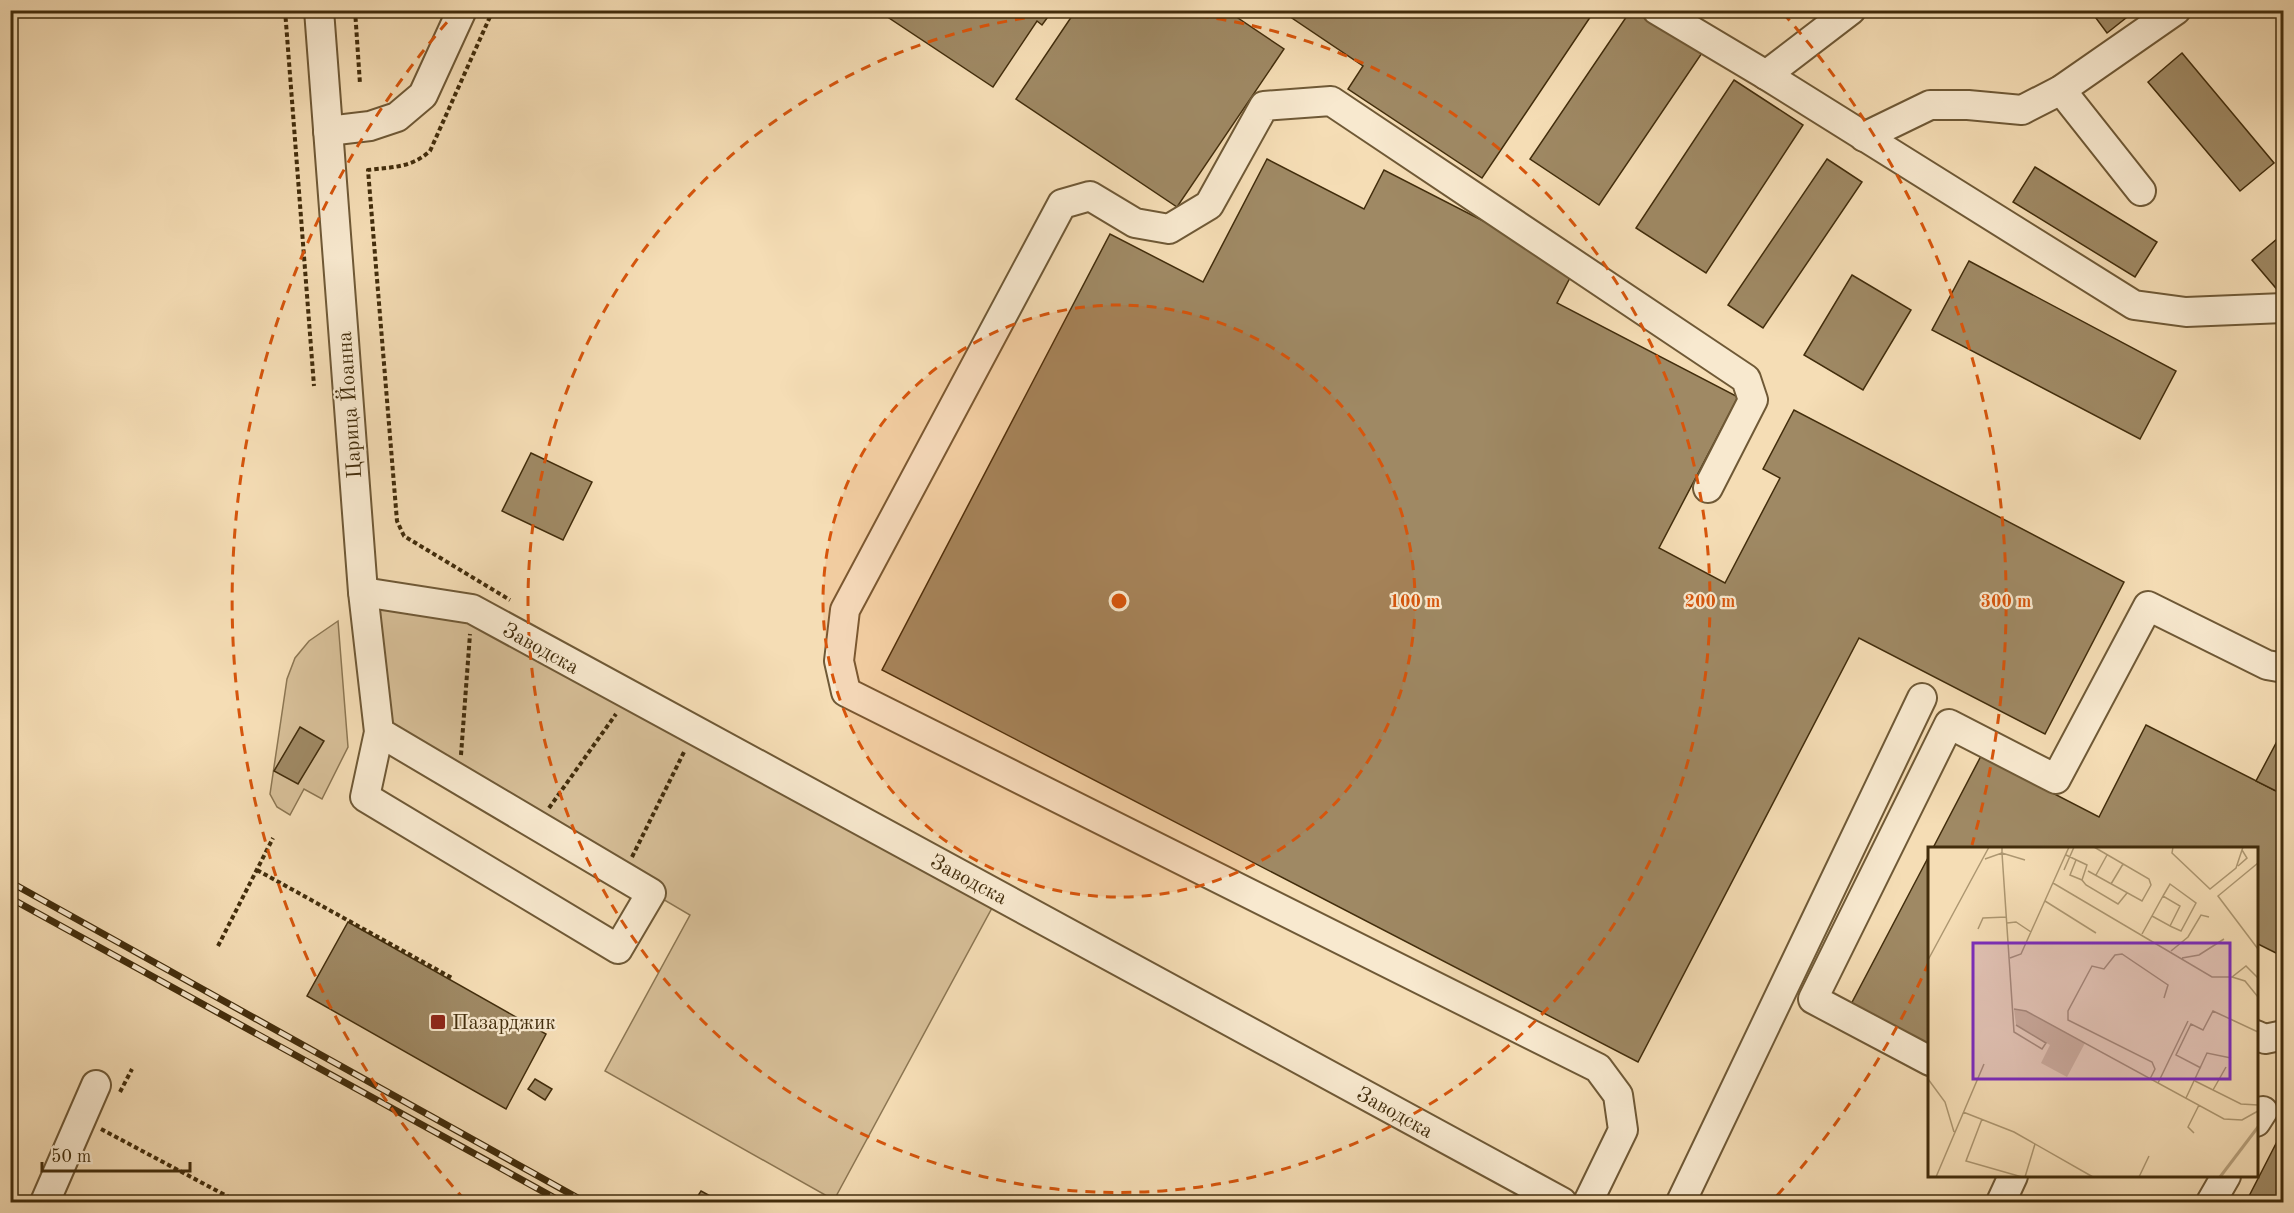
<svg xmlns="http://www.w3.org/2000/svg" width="2294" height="1213" font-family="'Old Standard TT',serif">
	<rect width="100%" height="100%" fill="#f5ddb5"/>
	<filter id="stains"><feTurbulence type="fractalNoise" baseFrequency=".00333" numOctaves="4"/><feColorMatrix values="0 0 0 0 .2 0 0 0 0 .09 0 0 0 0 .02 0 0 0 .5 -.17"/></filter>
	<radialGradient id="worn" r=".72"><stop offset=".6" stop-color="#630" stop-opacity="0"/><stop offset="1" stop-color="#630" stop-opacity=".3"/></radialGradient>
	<g fill="#d7bf98" stroke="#8c7652" stroke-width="1.5">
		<polygon points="363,592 472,609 999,895 834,1200 605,1071 690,915 379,732"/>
		<polygon points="338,621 348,747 322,799 304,789 290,815 277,807 270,794 287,679 295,658 309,641"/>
	</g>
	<g fill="#9f8964" stroke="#422d0c" stroke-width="1.5">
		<polygon points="877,10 1053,10 1042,25 1037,21 993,87"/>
		<polygon points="1076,10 1226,10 1284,49 1177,207 1016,99"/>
		<polygon points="1280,10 1595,10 1482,178 1348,89 1363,66"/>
		<polygon points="1631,10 1638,10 1702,53 1599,205 1530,159"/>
		<polygon points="2090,10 2136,10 2107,33"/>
		<polygon points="2182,53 2274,163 2240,191 2148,82"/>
		<polygon points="1734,80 1803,125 1706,273 1636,228"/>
		<polygon points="1267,159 1364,209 1384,170 1575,268 1557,303 1738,397 1659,548 1725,583 1780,478 1763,469 1794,410 2124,582 2045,734 1859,638 1638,1062 882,670 1110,234 1203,282"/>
		<polygon points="1827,159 1862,182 1763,328 1728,305"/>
		<polygon points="2035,167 2157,242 2135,277 2013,202"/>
		<polygon points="2284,233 2284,291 2280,293 2252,260"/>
		<polygon points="1969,261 2176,371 2140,439 1932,330"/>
		<polygon points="1852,275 1911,310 1863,390 1804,355"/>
		<polygon points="531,453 592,482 563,540 502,511"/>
		<polygon points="2146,725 2284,795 2284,957 2256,943 2256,848 1933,848 1981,756 2099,817"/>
		<polygon points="300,727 324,741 298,784 274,771"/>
		<polygon points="2284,728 2284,795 2256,781"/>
		<polygon points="1930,854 1930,1051 1848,1010"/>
		<polygon points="348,922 546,1034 506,1109 307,996"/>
		<polygon points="535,1079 552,1089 545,1100 528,1089"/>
		<polygon points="2284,1128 2284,1202 2246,1202"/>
		<polygon points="701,1191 721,1202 694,1202"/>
	</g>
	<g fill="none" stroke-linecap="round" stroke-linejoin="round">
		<g stroke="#6f5936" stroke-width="32">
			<g id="minor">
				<polyline points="319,10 363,592 379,732 365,797 618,949 651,893 379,732"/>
				<polyline points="1657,10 1766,75 2134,305 2186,312 2284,308"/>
				<polyline points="1766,75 1851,10"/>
				<polyline points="2061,90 2141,191"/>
				<polyline points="328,131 370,126 397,117 423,95 462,10"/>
				<polyline points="1864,137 1930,105 1968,105 2022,110 2061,90 2176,10"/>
				<polyline points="363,592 472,609 1562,1202"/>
				<polyline points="2256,1035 2265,1039 2284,1035"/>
				<polyline points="1930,1061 1813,999 1949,724 2056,779 2148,606 2267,665 2284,668"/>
				<polyline points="2256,1122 2263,1111"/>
				<polyline points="45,1202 96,1085"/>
				<polyline points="1588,1202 1623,1130 1618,1095 1598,1068 846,692 839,661 845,610 1062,204 1090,196 1135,223 1169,229 1209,205 1264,106 1331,101 1746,379 1753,400 1708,488"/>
				<polyline points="1681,1202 1922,698"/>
				<polyline points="2001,1202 2013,1176"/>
				<polyline points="2211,1202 2226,1176"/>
			</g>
		</g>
		<g stroke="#422d0c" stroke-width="4" stroke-dasharray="4.5 3" stroke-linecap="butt">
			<polyline points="285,10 314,386"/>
			<polyline points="355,10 360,84"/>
			<path d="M493 10 430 151C411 168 392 167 368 170L397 521 404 536 510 600"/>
			<polyline points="461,755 470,634"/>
			<polyline points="549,808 616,714"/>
			<polyline points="632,857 685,750"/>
			<polyline points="257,870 452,978"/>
			<polyline points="218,946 273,838"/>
			<polyline points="120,1092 132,1069"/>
			<polyline points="101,1129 238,1202"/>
		</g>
		<use href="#minor" stroke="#f8e9cf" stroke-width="28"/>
		<g stroke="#422d0c" stroke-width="7">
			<g id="rail">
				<polyline points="10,882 585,1202"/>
				<polyline points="10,898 562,1202"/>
			</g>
		</g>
		<use href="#rail" stroke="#f8e9cf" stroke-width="4.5" stroke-dasharray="14" stroke-linecap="butt"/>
	</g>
	<circle cx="1119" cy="601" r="296" fill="#d7550c" fill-opacity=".12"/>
	<g fill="none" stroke="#d7550c" stroke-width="3" stroke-dasharray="10 8">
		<circle cx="1119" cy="601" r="296"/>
		<path d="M1145 11A591 591 0 1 1 1093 11"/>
		<path d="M1929 962A887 887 0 0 1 1773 1200M465 1200A887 887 0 0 1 455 13M1783 13A887 887 0 0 1 1972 845"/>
	</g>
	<rect fill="#8f2418" stroke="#f8e9cf" stroke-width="2" x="430" y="1014" width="16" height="16" rx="3"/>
	<g text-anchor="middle" stroke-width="4.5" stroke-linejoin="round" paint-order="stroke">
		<g font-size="21" fill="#422d0c" stroke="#f8e9cf">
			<text transform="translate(349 405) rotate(-94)" y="7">Царица Йоанна</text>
			<text transform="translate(541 648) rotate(29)" y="7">Заводска</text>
			<text transform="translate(969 879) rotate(28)" y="7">Заводска</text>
			<text transform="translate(1395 1112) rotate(29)" y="7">Заводска</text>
		</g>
		<g font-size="21" fill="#422d0c" stroke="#f8e9cf" text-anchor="start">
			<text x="452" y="1029">Пазарджик</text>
		</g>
	</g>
	<g transform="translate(1928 847)">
		<rect width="330" height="330" fill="#f5ddb5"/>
		<path d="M86 162 98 164 157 196 139 230 113 216 122 198 88 178Z" fill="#d7bf98"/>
		<path fill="none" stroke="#b8a17c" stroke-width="3" d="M292 330 330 280"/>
		<path fill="none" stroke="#ad9771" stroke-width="1.5" d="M245 0 244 6 282 42 308 21 315 0M138 8 159 18 154 33 158 38 190 57 199 46M57 12 74 6V0M148 13 142 28 154 33M330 16 290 49 330 102M310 19 319 11 314 3M136 23 146 0M160 24 214 54 223 38 221 32 166 0M168 28 179 8M125 36 284 130H304L318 119 330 131M183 37 195 17M235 49 242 37 268 56 253 84 242 79M117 54 168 86M79 76 88 75 103 85M50 82 55 71 79 70M214 87 235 49 252 59 242 79 224 69M243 104 260 90 273 68 281 70M82 111 93 107 141 0M254 111 271 108 296 92M0 113 61 0M304 130 317 134 330 150M86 162 98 164 296 272 314 273 330 264M88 178 118 196 114 202 86 185 74 6 97 13M273 221 248 208 263 177 275 183 285 164 330 185M0 232 17 255 26 285M222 232 227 222 224 215 140 173V164L164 119 176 122 187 108 194 107 240 138 236 151M267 234 313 257 330 258M230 236 260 174M285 243 298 220M258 251 279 206 303 211M35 265 86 285 165 330M54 272 38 314 94 330M266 286 260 280 271 258M8 330 56 217M97 330 107 297M211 330 221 309"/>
		<path fill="#7b2cbf" fill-opacity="0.15" stroke="#7b2cbf" stroke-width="3" d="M45 96H302V232H45Z"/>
		<rect width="330" height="330" fill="none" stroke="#422d0c" stroke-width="3"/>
	</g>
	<circle cx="1119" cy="601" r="9" fill="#d7550c" stroke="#f8e9cf" stroke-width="3"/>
	<g font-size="18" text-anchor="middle" font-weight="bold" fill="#d7550c" stroke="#f8e9cf" stroke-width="4.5" stroke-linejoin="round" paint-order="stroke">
		<text x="1415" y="607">100 m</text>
		<text x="1710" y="607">200 m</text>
		<text x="2006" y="607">300 m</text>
	</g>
	<rect width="2294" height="1213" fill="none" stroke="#f5ddb5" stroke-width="36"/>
	<rect x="12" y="12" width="2270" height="1189" fill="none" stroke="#422d0c" stroke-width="3"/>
	<rect x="18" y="18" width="2258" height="1177" fill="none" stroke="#422d0c" stroke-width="1.5"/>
	<path d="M42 1162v9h148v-9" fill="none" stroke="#422d0c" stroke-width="3"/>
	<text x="51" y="1162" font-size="18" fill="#422d0c" stroke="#f8e9cf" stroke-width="4.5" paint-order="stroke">50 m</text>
	<rect width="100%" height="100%" filter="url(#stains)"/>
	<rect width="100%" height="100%" fill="url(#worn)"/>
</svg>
